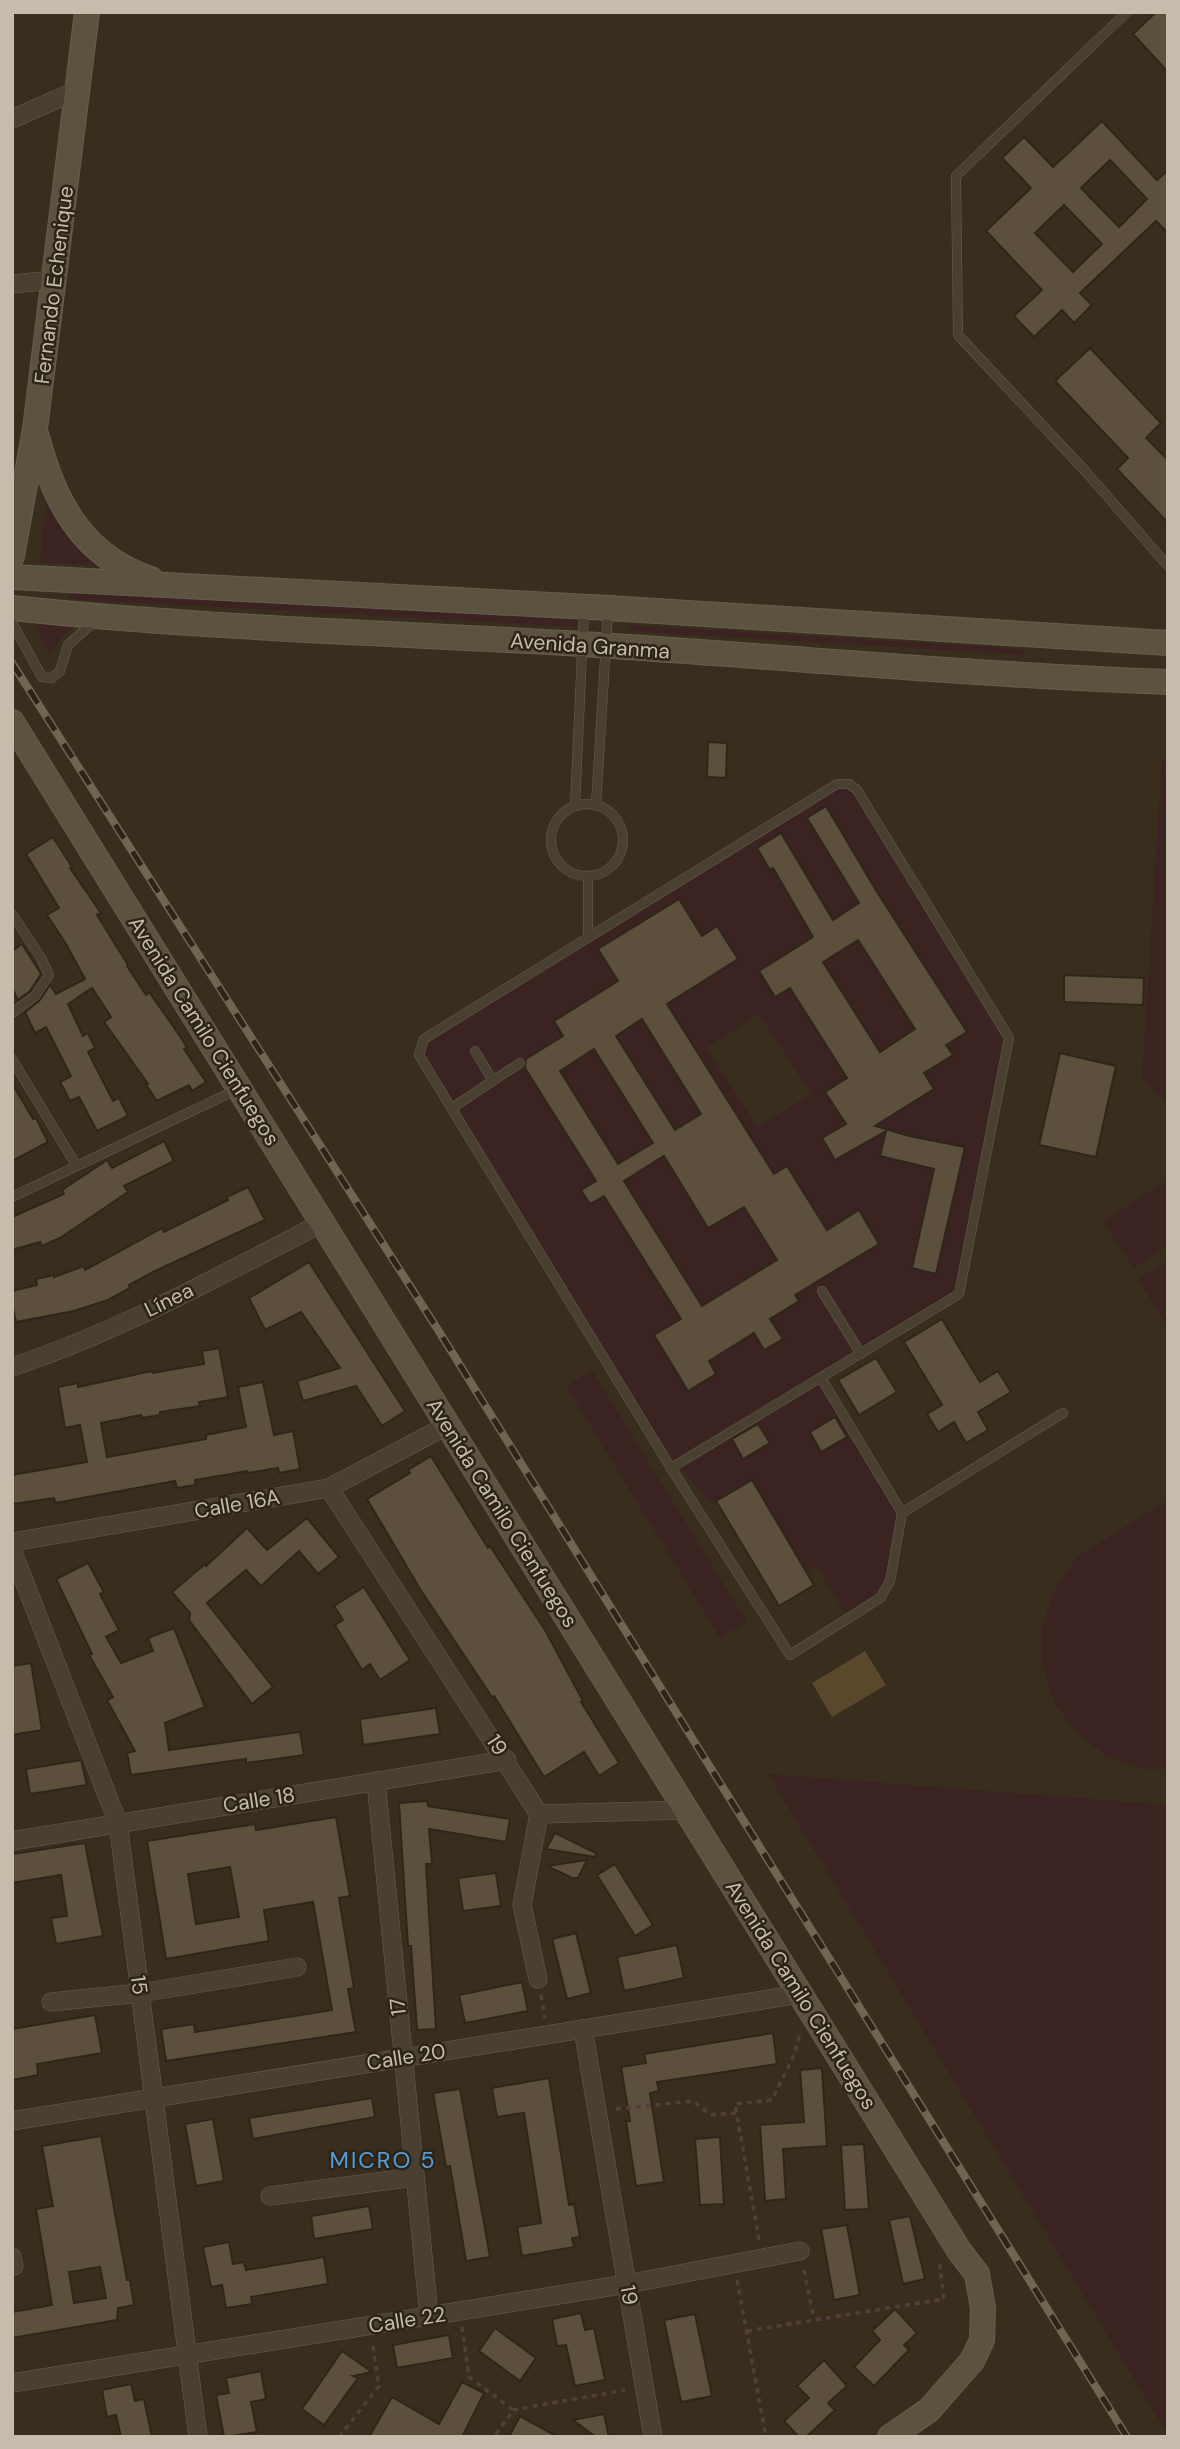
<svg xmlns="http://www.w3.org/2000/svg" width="1180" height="2449" font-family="'DM Sans',sans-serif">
	<rect width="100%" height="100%" fill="#392e1e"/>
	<g fill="#3a2320" fill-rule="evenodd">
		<polygon points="46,501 64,529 96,560 96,565 40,563"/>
		<polygon points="69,590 580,617 579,627 68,599"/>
		<polygon points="34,623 78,624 66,632 49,655"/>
		<polygon points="629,625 1024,649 1025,655 628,631"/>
		<polygon points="1162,760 1168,760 1168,1106 1142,1077"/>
		<path d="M837 784H849L1009 1038 959 1294 821 1378 902 1513 890 1581 880 1598 848 1618 816 1566 806 1572 716 1501 710 1502 678 1465 670 1474 419 1055 424 1039ZM759 1014 811 1094 758 1127 706 1048Z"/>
		<polygon points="1168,1180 1168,1246 1133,1268 1103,1221"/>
		<polygon points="1168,1260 1168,1327 1138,1279"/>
		<polygon points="592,1370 747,1622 720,1638 566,1386"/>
		<polygon points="1168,1500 1168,1769 1145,1769 1108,1757 1077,1734 1054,1702 1042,1664 1042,1626 1055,1589 1078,1556"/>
		<polygon points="768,1774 1168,1805 1168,2435"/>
	</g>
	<polygon fill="#5a482c" points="865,1651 886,1685 832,1717 812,1683"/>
	<g fill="#5c4f3c" stroke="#2f261a" stroke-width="2" fill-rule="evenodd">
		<polygon points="1156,12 1168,12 1168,72 1133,34"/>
		<path d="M1102 121 1157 180 1168 170V233L1156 221 1080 293 1092 305 1074 323 1062 310 1034 337 1014 316 1042 290 986 231 1031 188 1002 158 1024 137 1053 167ZM1110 160 1147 199 1119 227 1081 188ZM1064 205 1102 244 1073 272 1035 233Z"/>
		<polygon points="1090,348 1161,423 1146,438 1168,460 1168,523 1117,469 1128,458 1055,381"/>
		<polygon points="708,742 727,743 726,778 707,777"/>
		<path d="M826 806 877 892 967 1032 946 1045 953 1055 924 1073 934 1089 875 1126 909 1136 965 1147 936 1274 912 1268 934 1169 880 1156 886 1131 835 1160 822 1138 846 1124 825 1092 847 1078 790 988 775 997 759 971 813 937 773 868 770 870 757 848 781 833 833 920 859 903 807 818ZM858 940 915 1029 880 1052 823 962Z"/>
		<polygon points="53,837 72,867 70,868 101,913 97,915 128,965 127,966 146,995 149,992 171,1023 187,1047 184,1049 206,1082 192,1091 189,1085 157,1101 146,1085 148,1084 104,1022 111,1017 92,988 68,1004 83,1036 88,1033 95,1048 88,1052 113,1101 119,1098 128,1116 97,1131 79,1097 70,1101 60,1082 71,1076 46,1027 35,1033 25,1012 39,1001 50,985 56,994 85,979 66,944 47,915 59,908 26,854"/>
		<path d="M679 899 702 936 717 926 738 959 667 1004 774 1174 787 1166 827 1230 859 1210 879 1244 795 1295 799 1301 770 1319 783 1339 764 1350 754 1333 709 1361 716 1374 688 1391 654 1335 681 1319 604 1196 590 1204 581 1190 596 1181 525 1068 526 1059 563 1036 554 1021 618 981 598 949ZM642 1019 701 1114 675 1130 616 1036ZM594 1049 653 1143 618 1164 560 1071ZM664 1156 708 1228 744 1207 777 1260 702 1306 624 1181Z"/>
		<polygon points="22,944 41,974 30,991 18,1000 12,988 12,951"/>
		<polygon points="1064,975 1144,978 1143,1005 1064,1002"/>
		<polygon points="1060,1053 1116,1066 1096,1157 1039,1145"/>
		<polygon points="12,1083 33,1119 36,1118 48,1142 12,1161"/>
		<polygon points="164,1141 174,1161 124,1186 128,1192 60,1238 42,1246 40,1242 12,1250 12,1217 64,1194 62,1190 107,1160 112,1168"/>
		<polygon points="248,1187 265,1220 153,1272 129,1285 130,1288 108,1300 74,1311 16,1322 12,1304 12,1291 37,1285 36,1279 54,1275 54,1277 84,1266 85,1270 162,1228 164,1232 228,1200 227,1197"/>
		<polygon points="309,1262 405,1411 382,1426 356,1386 303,1401 297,1381 340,1368 301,1312 265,1330 249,1298"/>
		<polygon points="942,1319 980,1382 998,1371 1011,1392 978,1412 988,1430 966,1443 954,1422 938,1432 927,1414 942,1405 904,1342"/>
		<polygon points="219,1348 228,1397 199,1402 200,1406 160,1412 160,1415 142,1418 141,1415 101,1423 107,1457 206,1439 206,1435 246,1427 238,1387 263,1382 274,1435 293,1431 300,1469 279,1473 278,1468 248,1473 247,1471 195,1480 196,1485 177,1488 175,1481 55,1503 54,1498 12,1504 12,1475 87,1462 80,1425 65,1428 58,1387 78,1383 78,1387 152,1371 153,1373 204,1364 202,1351"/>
		<polygon points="876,1358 897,1392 859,1415 838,1380"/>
		<polygon points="835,1417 847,1437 821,1452 810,1432"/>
		<polygon points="758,1424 770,1443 743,1459 732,1439"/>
		<polygon points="431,1456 488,1548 490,1546 545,1630 583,1701 581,1702 619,1763 599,1776 584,1752 544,1777 494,1696 492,1697 420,1589 367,1499 410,1473 408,1470"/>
		<polygon points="752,1480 814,1585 779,1606 716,1501"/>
		<polygon points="307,1518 339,1557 318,1574 299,1551 261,1586 246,1570 207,1603 273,1687 252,1704 189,1620 190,1613 172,1592 205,1564 206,1566 247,1528 267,1550"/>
		<polygon points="88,1563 104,1592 100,1594 119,1630 106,1637 121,1663 153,1651 148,1638 174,1628 205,1707 165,1723 169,1750 300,1732 304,1755 246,1763 246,1759 131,1775 127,1753 135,1751 107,1700 113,1697 89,1655 92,1654 56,1579"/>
		<polygon points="364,1587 410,1660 380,1680 370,1664 362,1670 335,1625 343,1620 334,1606"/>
		<polygon points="31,1663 42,1730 12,1735 12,1666"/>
		<polygon points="436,1708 440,1734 363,1745 360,1719"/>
		<polygon points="81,1760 87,1785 30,1794 26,1769"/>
		<polygon points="427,1801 428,1806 510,1819 506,1842 429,1829 432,1864 426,1864 436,2029 417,2030 411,1946 408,1946 399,1803"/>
		<path d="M336 1817 350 1896 339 1898 354 1988 348 1989 356 2032 166 2061 161 2029 194 2024 195 2032 332 2010 313 1902 264 1910 269 1941 166 1959 147 1841 255 1824 256 1830ZM230 1867 239 1917 196 1924 188 1874Z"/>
		<polygon points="555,1833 596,1853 595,1857 546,1849"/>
		<polygon points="85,1843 103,1936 56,1944 51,1918 67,1916 61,1875 12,1883 12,1854"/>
		<polygon points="587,1860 578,1878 572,1878 547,1866"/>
		<polygon points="615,1864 653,1925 635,1936 597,1875"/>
		<polygon points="496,1873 501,1906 463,1911 458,1878"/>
		<polygon points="576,1933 591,1993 567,1999 552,1939"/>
		<polygon points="677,1945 684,1978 624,1991 617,1957"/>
		<polygon points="522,1982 528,2011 465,2023 459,1995"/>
		<polygon points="95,2015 102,2053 37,2064 38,2075 12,2080 12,2029"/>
		<polygon points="773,2033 777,2064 657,2082 659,2091 650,2093 664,2182 636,2186 626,2121 630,2121 621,2067 646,2063 644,2054"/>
		<polygon points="822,2068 827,2146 783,2149 786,2199 765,2201 760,2125 804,2122 800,2070"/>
		<polygon points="549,2078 569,2205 574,2204 580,2237 572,2238 574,2247 522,2256 517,2227 541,2223 524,2113 497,2117 492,2088"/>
		<polygon points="460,2089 490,2257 466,2261 450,2166 446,2167 433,2093"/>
		<polygon points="372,2098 375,2117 253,2139 249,2118"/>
		<polygon points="213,2119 224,2181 196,2186 185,2124"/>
		<path d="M101 2136 127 2280H130L134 2305 118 2308 117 2320 12 2338V2312L52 2305 36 2209 53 2206 42 2146ZM100 2267 106 2298 74 2303 69 2272Z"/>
		<polygon points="720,2137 724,2204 700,2205 695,2139"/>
		<polygon points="864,2144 869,2209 845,2210 841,2145"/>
		<polygon points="369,2206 373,2229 314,2239 311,2216"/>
		<polygon points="910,2216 925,2279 903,2284 889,2220"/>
		<polygon points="847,2225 860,2295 834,2300 821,2229"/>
		<polygon points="229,2242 233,2264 244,2262 246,2270 324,2257 328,2284 251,2297 252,2304 226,2308 222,2285 211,2287 203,2247"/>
		<polygon points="895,2309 917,2333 904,2345 909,2350 874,2386 854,2367 880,2340 872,2331"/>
		<polygon points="581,2313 585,2330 594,2328 605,2380 575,2386 566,2345 557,2346 552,2319"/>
		<polygon points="695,2314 712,2396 681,2402 664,2320"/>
		<polygon points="495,2328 536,2358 520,2381 479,2351"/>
		<polygon points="449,2335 453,2358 397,2368 393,2345"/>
		<polygon points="342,2351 372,2372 353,2376 358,2378 324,2425 302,2409"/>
		<polygon points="824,2360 847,2386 828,2403 835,2410 806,2437 799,2437 784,2421 809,2398 797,2386"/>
		<polygon points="261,2371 266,2399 251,2402 257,2432 224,2437 216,2395 229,2393 226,2378"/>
		<polygon points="462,2382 484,2393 462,2437 369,2437 392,2397 439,2424"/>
		<polygon points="131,2384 135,2401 144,2399 152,2437 121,2437 116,2415 107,2417 102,2390"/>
		<polygon points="604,2414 609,2437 596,2437 573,2420"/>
		<polygon points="520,2416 558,2437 509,2437"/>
	</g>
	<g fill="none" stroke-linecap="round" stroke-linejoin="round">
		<g stroke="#675e50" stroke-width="10">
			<g id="lane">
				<polyline points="1127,12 956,176 958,335 1087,473 1168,566"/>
				<polyline points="12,623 42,677 52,678 60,671 68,645 95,621"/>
				<polygon points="837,784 849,784 857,790 1009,1038 959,1294 671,1468 419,1055 424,1039"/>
				<circle cx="587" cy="840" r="36"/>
				<polyline points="596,805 608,611"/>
				<polyline points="575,806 584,609"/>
				<polyline points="588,877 588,938"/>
				<polyline points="12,914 41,958 49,975 35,996 12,1013"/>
				<polyline points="475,1051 493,1081"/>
				<polyline points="12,1059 76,1165"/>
				<polyline points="452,1108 520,1063"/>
				<polyline points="12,1197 238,1089"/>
				<polyline points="822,1291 861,1354"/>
				<polyline points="671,1468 790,1655 880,1598 890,1581 902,1513 821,1378"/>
				<polyline points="902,1513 1063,1413"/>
			</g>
		</g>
		<g stroke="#675e50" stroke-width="19">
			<g id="street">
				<polyline points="12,119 78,90"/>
				<polyline points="12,284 54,280"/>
				<path d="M12 1367C120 1331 221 1275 322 1223"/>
				<polyline points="329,1488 539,1814 522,1905 538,1979"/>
				<polyline points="12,1542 329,1488 448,1425"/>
				<polyline points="12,1550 118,1823 198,2437"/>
				<polyline points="376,1781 429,2316"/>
				<polyline points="539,1814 686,1810"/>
				<polyline points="12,1841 507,1760"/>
				<polyline points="51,2002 140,1993 297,1967"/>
				<polyline points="583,2029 653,2437"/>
				<polyline points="12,2121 800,1994"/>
				<polyline points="270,2196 415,2177"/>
				<polyline points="12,2257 14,2266"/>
				<polyline points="12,2383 627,2284 800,2251"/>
			</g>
		</g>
		<g stroke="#675e50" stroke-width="26">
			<g id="secondary">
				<path d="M37 437C54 502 83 557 151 579"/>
				<polyline points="12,556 35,429 87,12"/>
				<polyline points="12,577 609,608 1168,643"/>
				<path d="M12 608C201 628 392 633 581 644 777 656 972 675 1168 682"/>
				<polyline points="12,722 960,2252 977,2274 983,2308 982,2340 972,2361 929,2410 890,2437"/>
			</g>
		</g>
		<g stroke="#543e3b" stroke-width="3.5" stroke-dasharray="5 5" stroke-linecap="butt">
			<polyline points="541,1995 545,2018"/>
			<polyline points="616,2109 693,2101 711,2115 736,2113"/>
			<polyline points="759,2240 735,2104 772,2100 794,2055 800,2034"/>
			<polyline points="804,2270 814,2319"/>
			<polyline points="737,2280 766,2437"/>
			<polyline points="462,2327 469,2377 513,2410 494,2437"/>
			<polyline points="747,2331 944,2299 939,2260"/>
			<polyline points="513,2410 625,2390"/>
			<polyline points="339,2437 379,2386 372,2341"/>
		</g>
		<use href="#lane" stroke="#494032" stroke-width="9"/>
		<use href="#street" stroke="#494032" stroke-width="18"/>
		<use href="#secondary" stroke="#5c5240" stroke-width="24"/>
		<g stroke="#706553" stroke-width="8">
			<polyline id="rail" points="12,663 440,1333 1127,2437"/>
		</g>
		<use href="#rail" stroke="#2d2418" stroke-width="5" stroke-dasharray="16" stroke-linecap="butt"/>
	</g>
	<g text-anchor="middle" stroke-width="5" stroke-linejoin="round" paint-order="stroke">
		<g font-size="21" fill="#c6bcac" stroke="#2d2418">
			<text transform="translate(54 285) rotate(-83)" y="7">Fernando Echenique</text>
			<text transform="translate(590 646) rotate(4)" y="7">Avenida Granma</text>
			<text transform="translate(204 1031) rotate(58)" y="7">Avenida Camilo Cienfuegos</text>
			<text transform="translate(169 1300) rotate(-26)" y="7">Línea</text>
			<text transform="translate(237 1504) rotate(-10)" y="7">Calle 16A</text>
			<text transform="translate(502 1513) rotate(58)" y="7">Avenida Camilo Cienfuegos</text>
			<text transform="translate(497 1745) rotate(57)" y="7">19</text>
			<text transform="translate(259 1800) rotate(-9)" y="7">Calle 18</text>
			<text transform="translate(139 1985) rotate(83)" y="7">15</text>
			<text transform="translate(801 1995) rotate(58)" y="7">Avenida Camilo Cienfuegos</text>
			<text transform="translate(398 2007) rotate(-96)" y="7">17</text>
			<text transform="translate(406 2057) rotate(-9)" y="7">Calle 20</text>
			<text transform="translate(629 2295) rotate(80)" y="7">19</text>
			<text transform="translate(407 2320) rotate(-9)" y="7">Calle 22</text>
		</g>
		<g font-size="23" letter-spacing="2" fill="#529edb" stroke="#2d2418">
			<text x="383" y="2168">MICRO 5</text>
		</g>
	</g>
	<rect width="1180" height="2449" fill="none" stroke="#c6bcac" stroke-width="28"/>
</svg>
